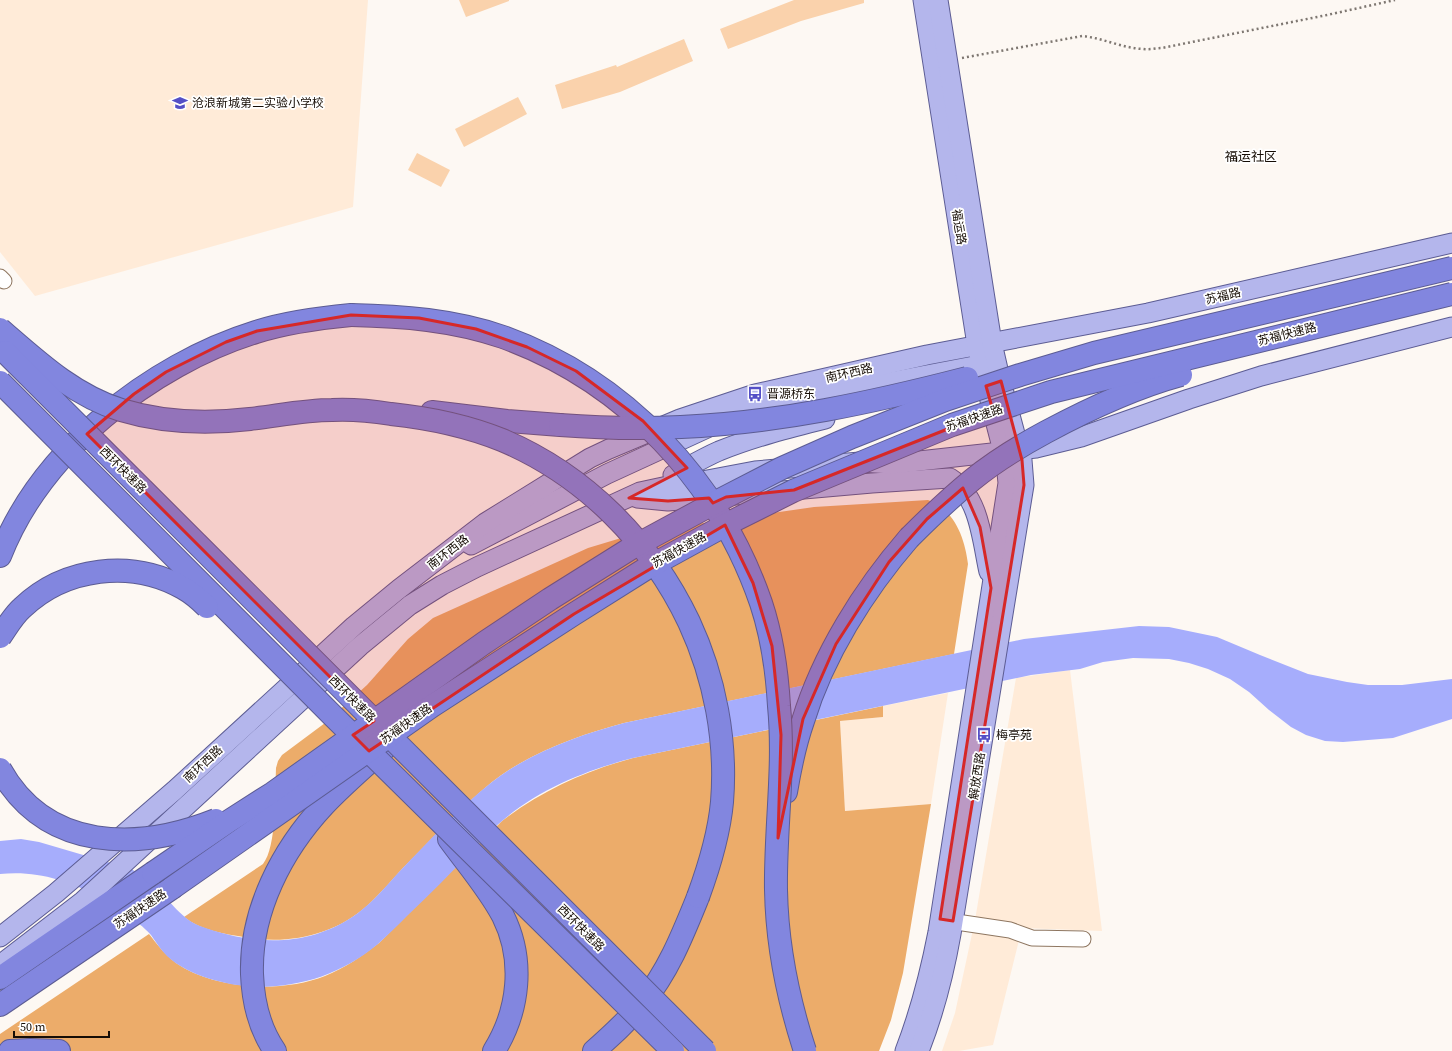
<svg xmlns="http://www.w3.org/2000/svg" width="1452" height="1051" font-family="'Source Serif 4','Noto Sans SC',serif">
	<rect width="100%" height="100%" fill="#fdf8f3"/>
	<g fill="#ffebd8">
		<polygon points="0,0 368,0 353,207 35,296 0,252"/>
		<polygon points="1070,670 1102,931 1022,928 993,1045 959,1051 942,1051 955,1013 975,920 1016,678"/>
		<polygon points="948,693 931,804 845,811 840,721 883,717 883,706"/>
	</g>
	<g fill="#ecac6a">
		<path d="M928 500C954 509 965 538 968 564L954 654 624 723C579 735 529 753 492 782 460 808 432 839 403 868 392 880 380 894 368 905 334 936 287 945 244 937 224 934 200 930 184 917L263 864C277 847 275 791 276 768L278 761 282 755 325 723 367 685 408 639 433 618 588 548 641 532 814 507Z"/>
		<path d="M883 706V717L840 721 845 811 931 804 903 973 891 1020 879 1051H0V1034L149 934C157 944 165 955 176 963 215 990 282 993 325 976 345 968 362 956 379 943L502 821C541 791 585 771 633 758Z"/>
	</g>
	<path fill="#a6adfc" d="M1139 626 1169 627 1217 637 1260 655 1308 674 1347 682 1368 685H1402L1452 679V719L1393 738 1343 742 1325 741 1306 735 1291 727 1269 710 1249 692 1230 679 1208 669 1189 663 1169 659 1133 658 1103 662 1080 669 1031 675 633 758C587 770 539 789 502 821 491 830 481 842 471 852 450 874 429 895 407 916 398 925 388 935 378 944 343 973 303 987 257 987 229 986 188 976 167 956 161 950 156 942 151 935 144 927 134 920 126 913 107 897 62 878 37 875 25 873 12 873 0 874V841L21 839 39 842 131 869C138 873 145 876 151 882 168 897 178 917 200 926 254 946 310 948 358 913 374 901 386 886 399 872 429 841 458 809 492 782 529 753 579 735 624 723L1024 639Z"/>
	<g fill="#fad2ac">
		<polygon points="459,0 509,0 509,1 466,17"/>
		<polygon points="794,0 864,0 864,3 801,21 728,49 720,29"/>
		<polygon points="684,39 693,61 620,92 562,109 555,85 616,65 617,67"/>
		<polygon points="518,97 527,114 464,147 455,129"/>
		<polygon points="417,153 450,170 441,187 408,170"/>
	</g>
	<g fill="none" stroke-linecap="round" stroke-linejoin="round">
		<g stroke="#8e7660" stroke-width="17">
			<g id="minor">
				<polyline points="0,277 4,281"/>
				<polyline points="943,920 1010,930 1032,938 1083,939"/>
			</g>
		</g>
		<g stroke="#5c5c93" stroke-width="21">
			<g id="major">
				<polyline points="735,417 785,402 979,365"/>
				<path d="M673 475C688 467 703 458 719 451 754 437 789 428 825 419"/>
				<path d="M637 498 668 501 872 483 950 478C980 497 982 541 989 572"/>
				<polyline points="471,545 607,474 707,428"/>
				<polyline points="0,937 56,893 175,790 354,626 399,589 485,523 590,458 609,449 680,419 755,394 927,355 1148,313 1452,243"/>
				<polyline points="0,965 83,901 360,646 410,605 442,585 477,567 640,492 677,484 702,481 755,471 860,462 892,464 1036,448 1081,437 1189,399 1261,376 1452,327"/>
				<path d="M905 1051C920 1012 930 973 938 932L1008 483 1006 463 985 381 977 345 923 0"/>
				<path d="M919 1051C934 1013 944 974 951 934L1024 485 1022 460 1000 378 992 343 938 0"/>
			</g>
		</g>
		<g stroke="#5c5c93" stroke-width="24">
			<g id="highway">
				<polyline points="432,412 507,421 560,425"/>
				<path d="M0 556C41 451 150 365 256 332 287 322 319 318 351 315"/>
				<path d="M786 792C790 768 795 744 803 721 823 655 864 590 909 538"/>
				<path d="M449 839C467 864 489 889 503 916 525 960 519 1011 494 1051"/>
				<polyline points="0,978 153,873"/>
				<polyline points="0,1005 172,888"/>
				<polyline points="10,1051 30,1050 59,1051"/>
				<path d="M275 1051C259 1028 253 1001 252 974 250 911 282 850 324 805 343 785 364 767 384 749"/>
				<path d="M594 1051C611 1036 628 1021 642 1003 668 972 683 934 698 897"/>
			</g>
		</g>
		<path stroke="#7e7771" stroke-width="2.5" stroke-dasharray="2 3" stroke-linecap="butt" d="M962 58 1082 36C1103 38 1122 48 1143 49 1150 50 1156 48 1162 48L1327 15 1395 0"/>
		<use href="#minor" stroke="#fff" stroke-width="15"/>
		<use href="#major" stroke="#b4b6ec" stroke-width="19"/>
		<use href="#highway" stroke="#8286df" stroke-width="22"/>
		<g stroke="#5c5c93" stroke-width="24" stroke-linecap="butt">
			<g id="highway-bridge">
				<path d="M351 315C402 316 454 320 503 337 625 381 719 481 761 603 772 636 777 671 779 706 785 767 775 829 776 890 777 945 788 999 805 1051"/>
				<path d="M0 329C37 361 73 395 121 410 164 423 207 424 250 419 277 416 304 410 332 410 351 409 372 411 391 414 429 418 467 426 502 440 585 475 651 542 689 622 715 678 727 741 722 802 719 835 709 867 698 897"/>
				<polyline points="5,352 705,1051"/>
				<polyline points="0,382 332,715 673,1051"/>
				<path d="M560 425C600 428 641 429 681 427 778 423 874 402 967 378"/>
				<path d="M909 538C929 518 950 498 972 480 994 462 1020 446 1046 432 1089 409 1133 388 1181 375"/>
				<path d="M0 637C7 627 13 616 22 608 65 567 132 559 183 588 192 593 200 600 207 607"/>
				<path d="M0 769C46 852 138 851 216 820"/>
				<polyline points="153,873 229,821 273,793 484,643 550,599 633,547 718,501 782,468 852,437 945,400 1020,375 1094,353 1452,268"/>
				<polyline points="172,888 432,706 574,614 647,568 731,522 793,491 952,425 1051,392 1452,294"/>
			</g>
		</g>
		<use href="#highway-bridge" stroke="#8286df" stroke-width="22"/>
	</g>
	<path fill="#d62828" fill-opacity="0.2" stroke="#d62828" stroke-width="3" stroke-linejoin="round" d="M351 315 419 318 476 329 527 347 576 371 643 421 687 468 629 498 668 501 709 498 713 503 726 497 794 490 993 411 986 386 1001 381 1022 460 1024 485 953 921 940 919 991 588 980 527 963 488 927 519 889 562 836 644 803 719 778 838 781 735 772 646 753 583 725 525 574 614 369 751 353 735 374 721 87 434 134 394 166 372 226 342 257 331Z"/>
	<defs>
		<g id="school-bare" transform="scale(1.2)"><path d="M0-5L7-2L0 1L-7-2ZM-4 1L0 2.5L4 1V4Q0 6-4 4Z" fill="#544fc6" stroke="#fff" stroke-width="2.5" paint-order="stroke"/></g>
		<g id="bus-bare" transform="scale(1.2)"><path d="M-5-6H5V4H4V6H2V4H-2V6H-4V4H-5ZM-3.5-4V0h7V-4ZM-3.5 1.2v1.5H-2V1.2ZM2 1.2v1.5H3.5V1.2Z" fill="#544fc6" stroke="#fff" stroke-width="2.5" paint-order="stroke"/></g>
	</defs>
	<g fill-rule="evenodd">
		<use href="#school-bare" x="180" y="103"/>
		<use href="#bus-bare" x="755" y="394"/>
		<use href="#bus-bare" x="984" y="735"/>
	</g>
	<g text-anchor="middle" stroke-width="3.5" stroke-linejoin="round" paint-order="stroke">
		<g font-size="12" fill="#160d05" stroke="#fff" text-anchor="start">
			<text x="192" y="107">沧浪新城第二实验小学校</text>
			<text x="767" y="398">晋源桥东</text>
			<text x="996" y="739">梅亭苑</text>
		</g>
		<g font-size="12" fill="#160d05" stroke="#fff">
			<text transform="translate(959 227) rotate(81)" y="4">福运路</text>
			<text transform="translate(1223 296) rotate(-13)" y="4">苏福路</text>
			<text transform="translate(1287 334) rotate(-14)" y="4">苏福快速路</text>
			<text transform="translate(849 373) rotate(-13)" y="4">南环西路</text>
			<text transform="translate(974 418) rotate(-19)" y="4">苏福快速路</text>
			<text transform="translate(123 470) rotate(45)" y="4">西环快速路</text>
			<text transform="translate(679 550) rotate(-29)" y="4">苏福快速路</text>
			<text transform="translate(448 552) rotate(-38)" y="4">南环西路</text>
			<text transform="translate(352 699) rotate(45)" y="4">西环快速路</text>
			<text transform="translate(406 724) rotate(-35)" y="4">苏福快速路</text>
			<text transform="translate(203 764) rotate(-43)" y="4">南环西路</text>
			<text transform="translate(977 776) rotate(-81)" y="4">解放西路</text>
			<text transform="translate(140 909) rotate(-34)" y="4">苏福快速路</text>
			<text transform="translate(581 928) rotate(45)" y="4">西环快速路</text>
		</g>
		<g font-size="13" fill="#160d05" stroke="#fff">
			<text x="1251" y="161">福运社区</text>
		</g>
	</g>
	<path d="M14 1031v6h95v-6" fill="none" stroke="#160d05" stroke-width="2"/>
	<text x="20" y="1031" font-size="12" fill="#160d05" stroke="#ffffff" stroke-width="3" paint-order="stroke">50 m</text>
</svg>
